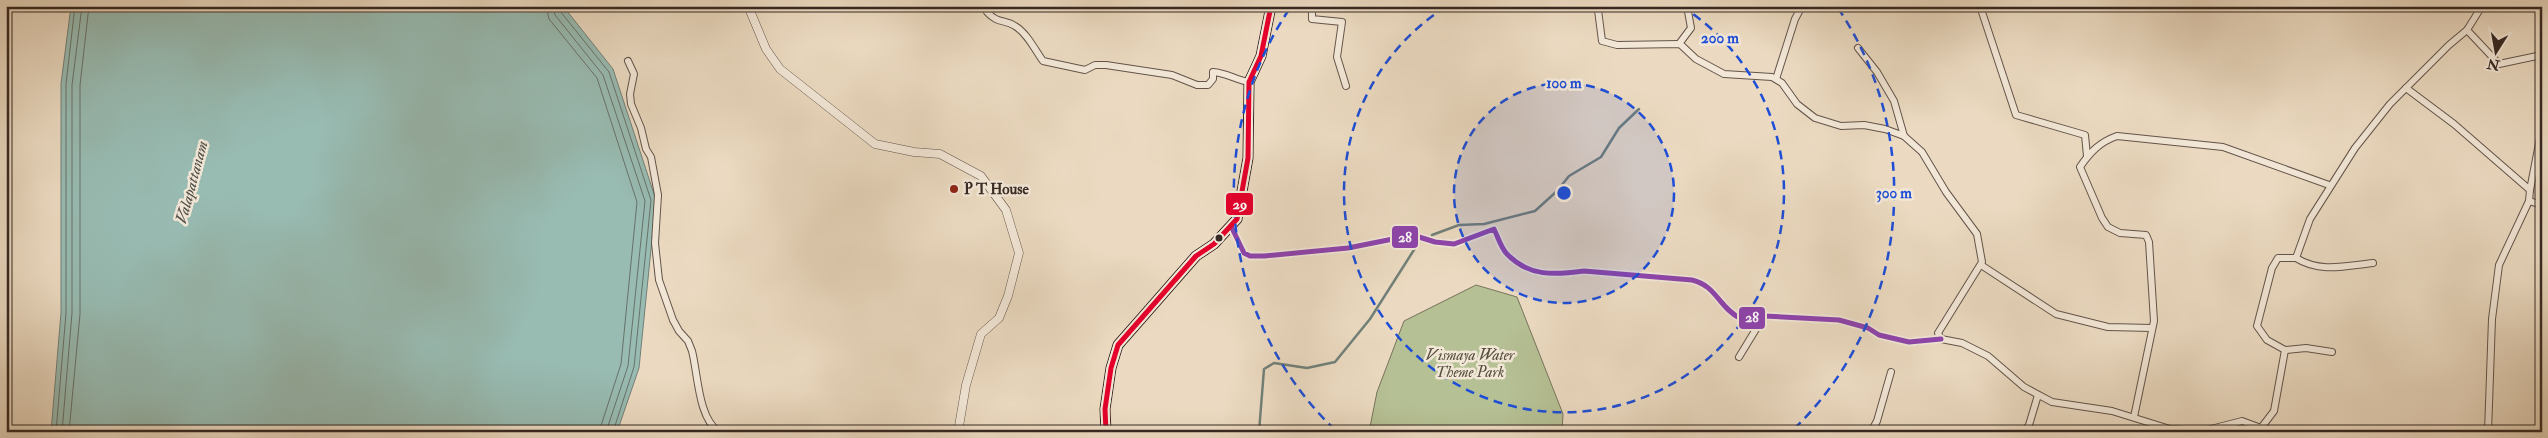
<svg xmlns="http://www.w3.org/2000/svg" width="2548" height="438" font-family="'IM FELL Double Pica',serif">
	<rect width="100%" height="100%" fill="#ebdac1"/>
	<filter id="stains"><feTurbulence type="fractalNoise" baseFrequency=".004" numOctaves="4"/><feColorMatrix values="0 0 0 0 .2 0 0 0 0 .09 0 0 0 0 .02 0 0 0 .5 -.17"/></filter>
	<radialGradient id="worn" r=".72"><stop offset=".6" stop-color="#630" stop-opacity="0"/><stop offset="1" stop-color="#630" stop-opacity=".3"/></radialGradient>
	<polygon fill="#b5c094" stroke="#76745c" points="1476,285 1517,297 1563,414 1562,432 1369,432 1377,392 1404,321"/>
	<polygon fill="#98bbb2" stroke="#718079" points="71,6 563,6 613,69 656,200 639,368 617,432 51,432 61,313 61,84"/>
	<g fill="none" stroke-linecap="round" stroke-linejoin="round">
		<g stroke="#67726a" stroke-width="1">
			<polyline points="546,6 549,19 597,78 637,202 621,364 599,432"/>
			<polyline points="553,6 555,15 603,75 645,201 628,366 606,432"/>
			<polyline points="559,6 560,11 609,72 651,200 634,367 613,432"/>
			<polyline points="56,432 66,313 66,84 75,6"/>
			<polyline points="62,432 72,313 72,85 82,6"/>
			<polyline points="69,432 80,314 80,85 89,6"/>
		</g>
		<g stroke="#718079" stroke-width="2.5">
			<polyline points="1432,235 1459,225 1484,224 1535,211 1557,191 1569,176 1601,157 1619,128 1639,109"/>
			<polyline points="1259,432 1264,369 1274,363 1307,368 1335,362 1370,319 1419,242"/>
		</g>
		<g stroke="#63544a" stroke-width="8">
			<g id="minor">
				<path d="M990 6 987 12C998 24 1004 19 1015 26 1027 33 1035 50 1043 61L1085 70 1095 65H1106L1172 75 1197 85H1208L1213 79V72C1227 73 1236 80 1249 82"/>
				<polyline points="1312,6 1312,19 1342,22 1337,57 1346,86"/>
				<polyline points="1595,6 1598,10 1602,41 1617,45 1680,44 1696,59 1724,74 1772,77 1782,83 1797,104 1815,118 1841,126 1864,125 1885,129 1904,136 1922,152 1946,192 1977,234 1982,262 1938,333 1941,339 1962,343 1988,356 2024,387 2052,402 2112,411 2170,429 2203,431 2242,421 2261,428 2261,432"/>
				<polyline points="1980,6 2016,115 2085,135 2087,156"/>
				<polyline points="2467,30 2499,64 2542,55"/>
				<polyline points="1679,44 1691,28 1687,6"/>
				<polyline points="1858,48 1877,72 1894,101 1904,136"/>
				<path d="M628 61 634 74 630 94 631 104 641 128 646 149 651 157 658 195 655 243 659 280 673 320 679 331 688 341 692 351C698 374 698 418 719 432"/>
				<polyline points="1776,79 1795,19 1802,6"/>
				<polyline points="2406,88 2454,124 2530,190 2529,201 2499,265 2492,319 2488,432"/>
				<polyline points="2530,190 2542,128"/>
				<polyline points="2529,201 2542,205"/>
				<path d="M1231 226 1244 253 1250 256H1264L1348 248 1403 237H1419L1435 242 1454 244 1494 229C1498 237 1501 248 1507 254 1529 277 1555 275 1584 271L1692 280C1717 286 1718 307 1741 319L1764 316 1839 320 1868 328 1879 335 1909 342 1941 339"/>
				<path d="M2296 258C2320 273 2345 266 2373 263"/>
				<polyline points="1981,265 2056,314 2108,327 2152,328"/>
				<polyline points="2285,350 2306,348 2332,352"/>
				<polyline points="1739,357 1764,316"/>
				<path d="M2134 417 2154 321 2149 242 2146 235 2120 233 2108 227 2102 218 2080 167C2090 152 2100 142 2117 136L2223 147 2329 185"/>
				<polyline points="2261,428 2274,411 2285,350 2267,340 2257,326 2272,268 2278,258 2296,258 2310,219 2355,148 2390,104 2449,45 2467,30 2482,6"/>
				<polyline points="1871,432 1877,421 1891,372"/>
				<polyline points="2024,432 2029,425 2038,395"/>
			</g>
		</g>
		<g stroke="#63544a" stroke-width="9">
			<polyline id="tertiary" points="748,6 766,49 780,69 875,144 914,152 940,154 981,176 1006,210 1019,253 1008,296 999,318 981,334 966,385 958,432"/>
		</g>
		<g stroke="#362823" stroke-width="11">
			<polyline id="secondary" points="1106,432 1105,409 1111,368 1118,345 1196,256 1214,244 1237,219 1248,158 1249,82 1261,56 1271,6"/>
		</g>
		<use href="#minor" stroke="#f2e7d7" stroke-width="6"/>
		<use href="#tertiary" stroke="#f2e7d7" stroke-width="8"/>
		<use href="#secondary" stroke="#f2e7d7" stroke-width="9"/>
		<g stroke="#f2e7d7" stroke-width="9">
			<path id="bus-1" d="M1231 226 1244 253 1250 256H1264L1348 248 1403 237H1419L1435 242 1454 244 1494 229C1498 237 1501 248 1507 254 1529 277 1555 275 1584 271L1692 280C1717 286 1718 307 1741 319L1764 316 1839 320 1868 328 1879 335 1909 342 1941 339"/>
		</g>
		<g stroke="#f2e7d7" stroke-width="9">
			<polyline id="bus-2" points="1106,432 1105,409 1111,368 1118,345 1196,256 1214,244 1237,219 1248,158 1249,82 1261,56 1271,6"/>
		</g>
		<use href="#bus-1" stroke="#8e44ad" stroke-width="5"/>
		<use href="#bus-2" stroke="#e4002b" stroke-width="5"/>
	</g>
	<circle cx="1564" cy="193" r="110" fill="#1d4ed8" fill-opacity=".12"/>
	<g fill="none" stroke="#1d4ed8" stroke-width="2.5" stroke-dasharray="9 6">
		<circle cx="1564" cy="193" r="110"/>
		<path d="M1681 6A220 220 0 1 1 1447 6"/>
		<path d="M1335 430A330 330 0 0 1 1290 8M1838 8A330 330 0 0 1 1793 430"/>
	</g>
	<circle fill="#8f2418" stroke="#f2e7d7" stroke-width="2" cx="954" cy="189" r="5"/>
	<circle fill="#362823" stroke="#f2e7d7" stroke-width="2" cx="1219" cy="238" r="4.5"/>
	<g text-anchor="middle" stroke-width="5" stroke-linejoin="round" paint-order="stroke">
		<g font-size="15" font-weight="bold" fill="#362823" stroke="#f2e7d7" text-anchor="start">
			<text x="964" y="194">P T House</text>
		</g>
		<g font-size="15" font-style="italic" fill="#564e3f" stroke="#f2e7d7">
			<text x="1470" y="360">Vismaya Water<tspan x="1470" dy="17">Theme Park</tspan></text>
		</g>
		<g font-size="16" font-style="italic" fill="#4e4d47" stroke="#f2e7d7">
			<text transform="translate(191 182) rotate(-75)" y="6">Valapattanam</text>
		</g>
	</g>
	<circle cx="1564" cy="193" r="8" fill="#1d4ed8" stroke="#f2e7d7" stroke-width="2.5"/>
	<g font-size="15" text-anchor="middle" font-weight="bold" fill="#1d4ed8" stroke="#f2e7d7" stroke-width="5" stroke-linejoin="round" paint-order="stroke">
		<text x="1720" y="43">200 m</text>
		<text x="1564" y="88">100 m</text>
		<text x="1894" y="198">300 m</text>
	</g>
	<g stroke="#f2e7d7" stroke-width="2">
		<rect x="1225" y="192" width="29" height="24" rx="5" fill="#e4002b"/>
		<rect x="1391" y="225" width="28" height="24" rx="5" fill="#8e44ad"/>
		<rect x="1738" y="306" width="28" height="24" rx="5" fill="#8e44ad"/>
	</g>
	<g font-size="14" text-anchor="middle" font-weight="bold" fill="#fff">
		<text x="1240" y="209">29</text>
		<text x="1405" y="242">28</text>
		<text x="1752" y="322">28</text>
	</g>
	<rect width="2548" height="438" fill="none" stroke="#ebdac1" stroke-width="25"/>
	<rect x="8" y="8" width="2533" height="423" fill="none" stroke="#362823" stroke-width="2.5"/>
	<rect x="12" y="12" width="2523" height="413" fill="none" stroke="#362823"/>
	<g transform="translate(2496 52) rotate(191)" stroke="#f2e7d7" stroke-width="4" paint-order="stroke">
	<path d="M0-4L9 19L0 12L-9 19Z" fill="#362823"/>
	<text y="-8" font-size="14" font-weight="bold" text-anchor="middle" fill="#362823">N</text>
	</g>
	<rect width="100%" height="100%" filter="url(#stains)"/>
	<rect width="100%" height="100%" fill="url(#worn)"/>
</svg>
